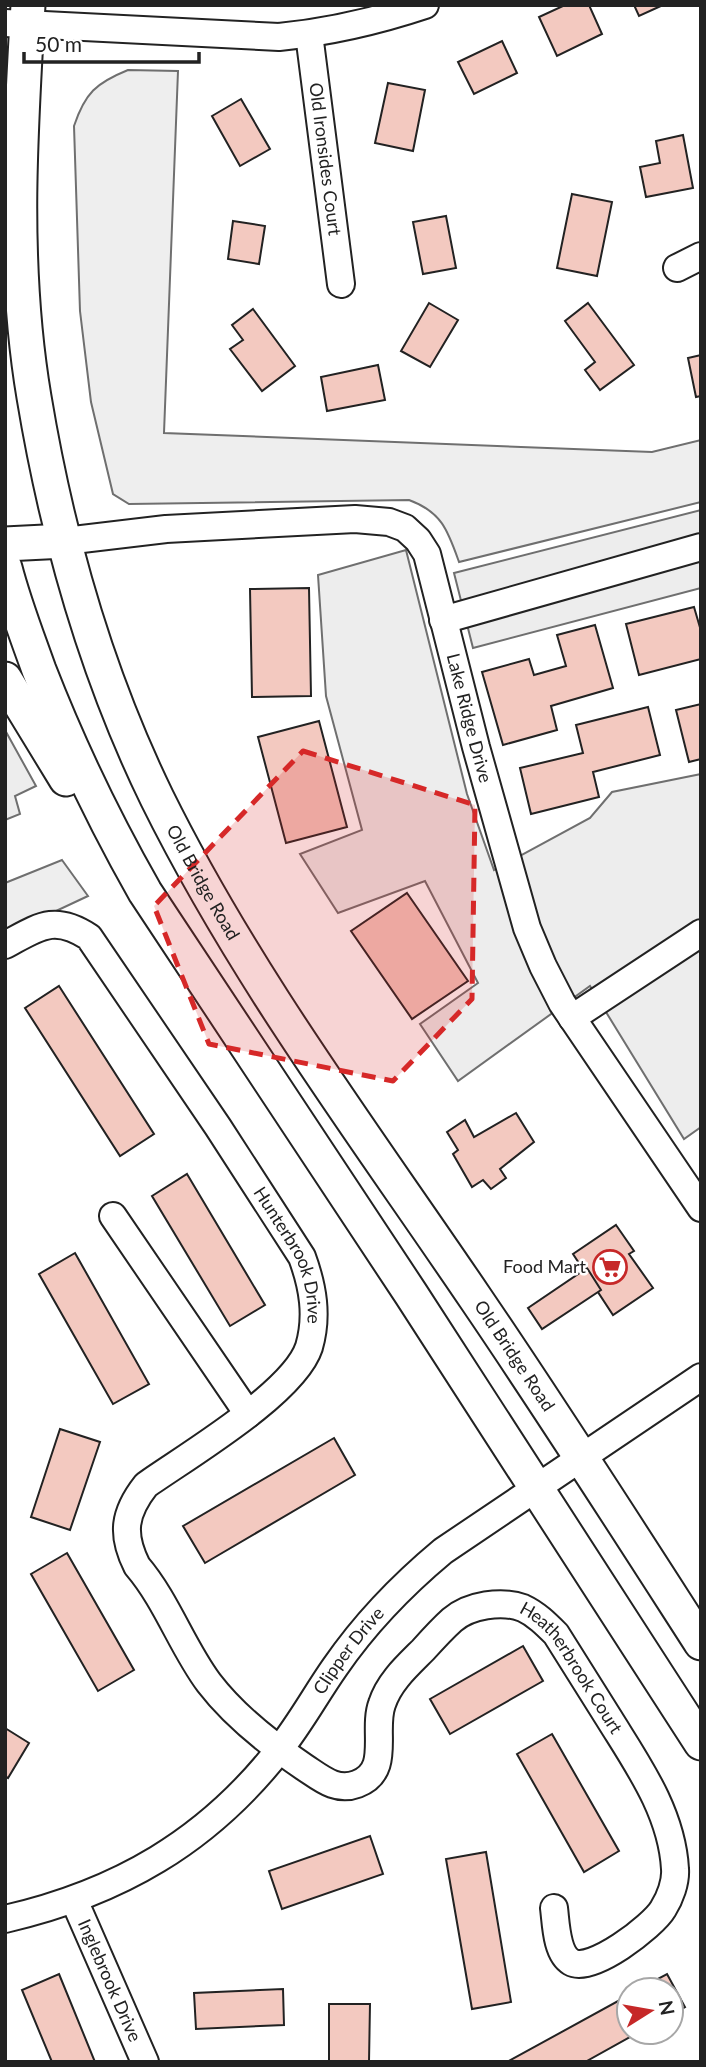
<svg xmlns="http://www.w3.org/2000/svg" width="706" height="2067" font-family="Lato,sans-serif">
	<rect width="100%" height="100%" fill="#fff"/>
	<g fill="#eee" stroke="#6f6f6f" stroke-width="2">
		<path d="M128 70 178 71 164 433 652 452 701 440V502L459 562C448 531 442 512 409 500L129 504 113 494 91 402 80 311 74 126C85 93 96 83 128 70Z"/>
		<polygon points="62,860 88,896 5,935 5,883"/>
	</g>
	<g fill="#ededed" stroke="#6f6f6f" stroke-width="2">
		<polygon points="701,510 701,588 473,648 454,573"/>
		<polygon points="406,550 467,794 494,870 590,818 612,792 701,774 701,1127 684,1139 590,986 458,1081 420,1024 478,983 425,881 338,913 300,854 362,830 326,696 318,575"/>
		<polygon points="5,730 36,786 15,796 20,814 5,820"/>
	</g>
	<g fill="#f3c9c0" stroke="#222" stroke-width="2">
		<polygon points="565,5 589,5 602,34 557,56 539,17"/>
		<polygon points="634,5 663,5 639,16"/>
		<polygon points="502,41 517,73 474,94 458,62"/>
		<polygon points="388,83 425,90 413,151 375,143"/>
		<polygon points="241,99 270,149 240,166 212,116"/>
		<polygon points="683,135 693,188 646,197 640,167 660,163 656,141"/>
		<polygon points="572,194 612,202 597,276 557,268"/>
		<polygon points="446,216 456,268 423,274 413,222"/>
		<polygon points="233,221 265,226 259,264 228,259"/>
		<polygon points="429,303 458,320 430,367 401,351"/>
		<polygon points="588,303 634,365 600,390 585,370 595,362 565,321"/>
		<polygon points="253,309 295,366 262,391 230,349 243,340 232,325"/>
		<polygon points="701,355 701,396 696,397 688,358"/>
		<polygon points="378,365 385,400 327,411 321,377"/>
		<polygon points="309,588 311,696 252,697 250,589"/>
		<polygon points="694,607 701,631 701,659 639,675 626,624"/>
		<polygon points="595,625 613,688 551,706 557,730 503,745 482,672 529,659 534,675 566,666 557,635"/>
		<polygon points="701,704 701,759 689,762 676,710"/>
		<polygon points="648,707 660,755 593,772 599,797 531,814 520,768 583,753 576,725"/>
		<polygon points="319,721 347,827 286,843 258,737"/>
		<polygon points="407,893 468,981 412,1019 351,931"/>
		<polygon points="59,986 154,1134 120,1156 25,1008"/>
		<polygon points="516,1113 534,1142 500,1169 506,1178 491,1189 483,1180 472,1187 453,1154 458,1150 447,1132 465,1120 474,1137"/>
		<polygon points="187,1174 265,1305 230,1326 152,1196"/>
		<polygon points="616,1225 634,1251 629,1254 653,1288 613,1315 573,1254"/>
		<polygon points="75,1253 149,1384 113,1404 39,1274"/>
		<polygon points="587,1268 601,1290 542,1329 528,1308"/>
		<polygon points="60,1429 100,1442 70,1530 31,1517"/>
		<polygon points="334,1438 355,1475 205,1563 183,1526"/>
		<polygon points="67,1553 134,1670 98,1691 31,1574"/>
		<polygon points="523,1646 543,1681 450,1734 430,1699"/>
		<polygon points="5,1728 29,1743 8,1778 5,1776"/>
		<polygon points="552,1734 619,1851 584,1872 517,1754"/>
		<polygon points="370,1836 383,1874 282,1909 269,1871"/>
		<polygon points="486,1852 511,2002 472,2009 446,1859"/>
		<polygon points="59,1974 95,2062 52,2062 22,1990"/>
		<polygon points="667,1974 685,2007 671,2015 671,1990 637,1990"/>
		<polygon points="283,1989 284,2025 196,2029 194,1993"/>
		<polygon points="629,1995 629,2032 639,2032 585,2062 507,2062"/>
		<polygon points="329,2004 370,2004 369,2062 329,2062"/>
	</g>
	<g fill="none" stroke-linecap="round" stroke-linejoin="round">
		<g stroke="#222" stroke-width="30">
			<g id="minor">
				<path d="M5 23 279 37C330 32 377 21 425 5"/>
				<path id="s1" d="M309 34 341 284"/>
				<polyline points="677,268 701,256"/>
				<path id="s2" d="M65 541 166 529 355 519 389 522 405 528 418 540 427 554 476 747 527 928 543 966 562 1003 701 1208"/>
				<polyline points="443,620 701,547"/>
				<path id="s3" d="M5 945C39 927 54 914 89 937L218 1127 302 1257C313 1287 318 1316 309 1347 294 1393 187 1456 146 1485 124 1513 121 1534 137 1566 167 1601 182 1647 209 1683 235 1717 270 1744 304 1767 321 1778 336 1792 357 1784 392 1771 372 1731 382 1704 389 1682 407 1666 423 1650 432 1640 442 1629 452 1620 469 1605 502 1600 523 1608 536 1614 546 1624 556 1634 574 1663 592 1691 610 1720 638 1765 672 1813 675 1869 676 1882 670 1898 663 1909 653 1926 591 1974 571 1962 556 1953 556 1923 554 1908"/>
				<polyline points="572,1018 701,933"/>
				<polyline points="113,1216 248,1414"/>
				<path id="s4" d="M74 1900 145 2062"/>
				<path id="s5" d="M5 1919C118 1893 207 1842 279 1750 300 1724 316 1694 335 1667 366 1622 401 1586 443 1551L701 1377"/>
			</g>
		</g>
		<g stroke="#222" stroke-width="37">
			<g id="major">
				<path id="s6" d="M28 5C20 136 12 267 34 397 57 535 96 673 157 798 245 976 365 1135 476 1299 553 1412 627 1528 701 1643"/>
				<polyline points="5,544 65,541"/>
				<path d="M5 568C14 603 27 636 39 670 69 747 104 820 145 892L411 1294 701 1743"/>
				<polyline points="5,679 66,779"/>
			</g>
		</g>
		<use href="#minor" stroke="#fff" stroke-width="26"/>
		<use href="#major" stroke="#fff" stroke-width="33"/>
	</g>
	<path fill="#d62828" fill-opacity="0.2" stroke="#d62828" stroke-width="5" stroke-dasharray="14 9" stroke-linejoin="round" d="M303 751 475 805 472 999 393 1081 209 1044 154 906Z"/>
	<defs>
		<g id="supermarket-ring" transform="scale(1.75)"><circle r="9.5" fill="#fff" stroke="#c62828" stroke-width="1.5"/><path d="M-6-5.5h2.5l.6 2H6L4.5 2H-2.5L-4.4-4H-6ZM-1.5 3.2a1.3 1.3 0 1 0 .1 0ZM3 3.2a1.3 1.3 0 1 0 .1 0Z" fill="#c62828"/></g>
	</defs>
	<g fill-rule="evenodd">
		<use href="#supermarket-ring" x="610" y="1267"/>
	</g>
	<g text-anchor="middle" stroke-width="5" stroke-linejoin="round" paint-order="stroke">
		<g font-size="18" fill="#222" stroke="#fff">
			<text dy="6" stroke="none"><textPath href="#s1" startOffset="126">Old Ironsides Court</textPath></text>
			<text dy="6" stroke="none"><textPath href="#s2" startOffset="546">Lake Ridge Drive</textPath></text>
			<text dy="6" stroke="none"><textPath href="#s6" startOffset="910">Old Bridge Road</textPath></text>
			<text dy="6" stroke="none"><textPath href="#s3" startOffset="469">Hunterbrook Drive</textPath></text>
			<text dy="6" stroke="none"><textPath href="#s6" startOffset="1477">Old Bridge Road</textPath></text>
			<text dy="6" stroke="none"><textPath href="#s5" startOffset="450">Clipper Drive</textPath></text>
			<text dy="6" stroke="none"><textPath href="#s3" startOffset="1547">Heatherbrook Court</textPath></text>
			<text dy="6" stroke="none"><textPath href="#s4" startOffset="88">Inglebrook Drive</textPath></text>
		</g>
		<g font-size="18" fill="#222" stroke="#fff" text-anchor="end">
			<text x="586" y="1273">Food Mart</text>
		</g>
	</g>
	<rect width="706" height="2067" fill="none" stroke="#222222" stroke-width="14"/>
	<g transform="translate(650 2011) rotate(79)"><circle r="33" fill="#ffffff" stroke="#a7a7a7" stroke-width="2"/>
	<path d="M0-5L12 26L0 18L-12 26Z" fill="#c62828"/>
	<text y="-10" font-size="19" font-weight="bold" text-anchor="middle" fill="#222222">N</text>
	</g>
	<path d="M24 52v10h175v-10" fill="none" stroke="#222222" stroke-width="3.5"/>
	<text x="35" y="52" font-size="21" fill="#222222" stroke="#ffffff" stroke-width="5" paint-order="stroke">50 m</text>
</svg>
